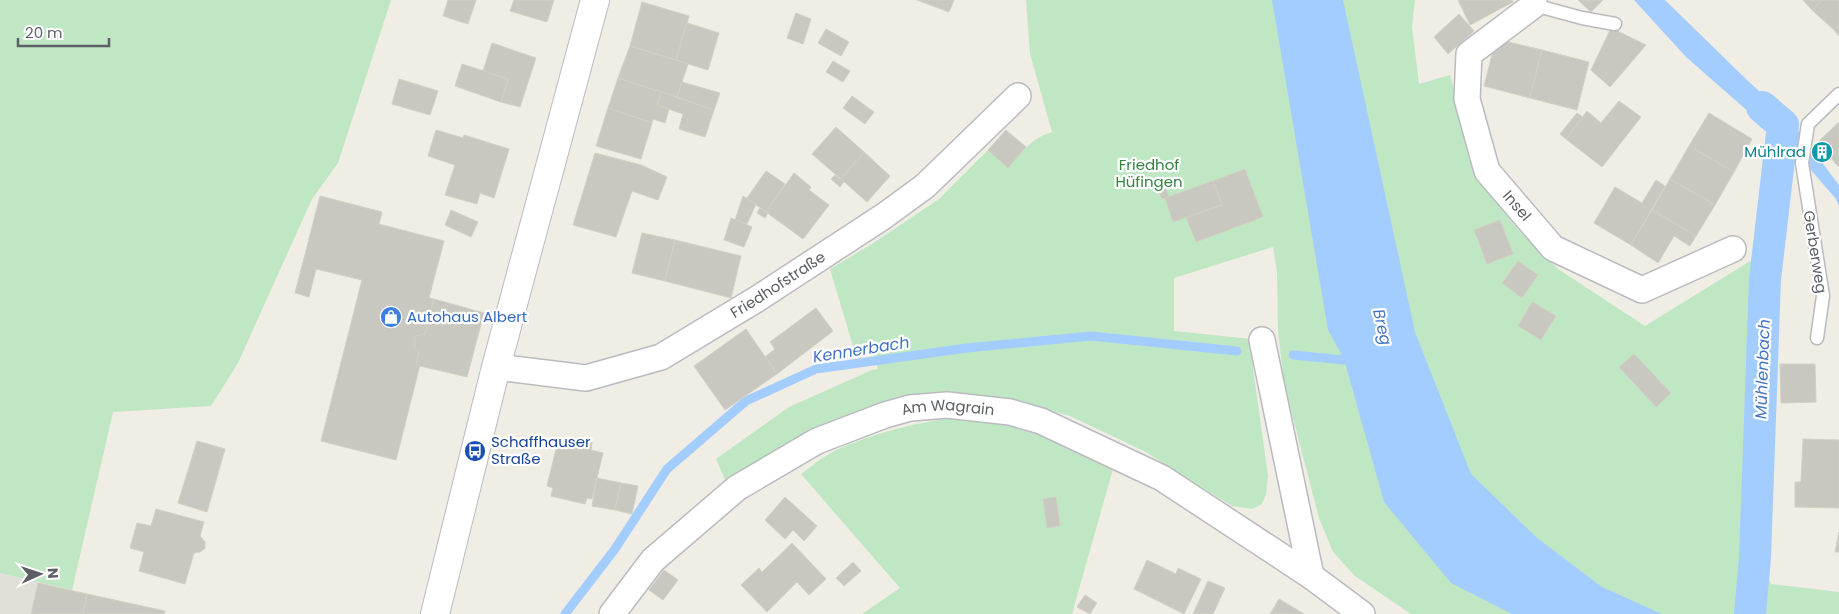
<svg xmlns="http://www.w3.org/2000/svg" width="1839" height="614" font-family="Poppins,sans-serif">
	<rect width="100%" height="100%" fill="#efede4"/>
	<polygon fill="#e0dfd8" points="0,573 72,590 66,614 0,614"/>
	<g fill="#c0e7c4">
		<polygon points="0,0 391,0 338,163 312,199 238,363 211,406 113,412 72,590 0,573"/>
		<path d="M1026 0H1415L1412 27 1419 84 1450 75 1464 127 1468 155 1478 180 1521 233 1558 269 1645 326 1755 258 1777 260 1764 530V566L1771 584 1839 592V614H1411L1355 576 1333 552 1319 518 1284 383 1278 331 1277 271 1273 247 1174 278V331L1252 339 1253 369 1268 476 1266 494 1262 504 1252 509 1232 506 1144 451 1070 416 1011 401 950 392 919 395 726 482 716 459 789 407 872 370 878 369 870 343 853 346 830 269 872 244 939 199 988 150 1008 168C1022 152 1031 138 1052 132L1030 54Z"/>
		<path d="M958 417 996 422 1039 435 1113 469 1072 614H862L900 588 801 474C812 466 824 456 836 450 874 433 917 422 958 417Z"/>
	</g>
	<g fill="#a3ccff">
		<polygon points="1272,0 1343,0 1415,332 1471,474 1536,537 1602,587 1662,614 1512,614 1451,583 1384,502 1344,359 1328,330"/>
		<polygon points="1634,0 1665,0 1749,82 1786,115 1839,185 1839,206 1836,199 1811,170 1775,135 1686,57"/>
	</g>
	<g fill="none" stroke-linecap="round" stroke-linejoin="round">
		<g stroke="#a3ccff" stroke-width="9">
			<polyline points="1293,355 1355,361"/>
			<polyline points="565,614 615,549 667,469 746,401 816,369 967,348 1091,336 1237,351"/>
		</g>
		<polyline stroke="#a3ccff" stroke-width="32" points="1750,614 1755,557 1765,279 1783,125 1762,107"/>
	</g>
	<g fill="#c9c8c0" stroke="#d3d0c2">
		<polygon points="448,0 476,0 468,24 443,16"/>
		<polygon points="514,0 554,0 547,22 510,11"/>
		<polygon points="917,0 954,0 949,12"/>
		<polygon points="1458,0 1512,0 1513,2 1470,25"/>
		<polygon points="1578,0 1603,0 1591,12"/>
		<polygon points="1803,0 1822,0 1812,10"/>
		<polygon points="1822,0 1839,0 1839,25 1834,30 1812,10"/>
		<polygon points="642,2 689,16 676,60 630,46"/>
		<polygon points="796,13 811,19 803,44 787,38"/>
		<polygon points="1459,14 1474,31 1448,54 1434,37"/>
		<polygon points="687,23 719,33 708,70 676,60"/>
		<polygon points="1839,25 1839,36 1834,30"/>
		<polygon points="1611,28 1646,45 1610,87 1591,70"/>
		<polygon points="826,29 849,42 841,56 818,43"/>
		<polygon points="1496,39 1542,50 1530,98 1484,86"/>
		<polygon points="492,43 536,58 520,107 501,102 508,79 483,71"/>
		<polygon points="630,46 688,64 677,97 618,78"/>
		<polygon points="1542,50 1589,62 1577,110 1530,98"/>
		<polygon points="833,61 850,71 843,82 826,72"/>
		<polygon points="462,64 508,79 501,102 455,86"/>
		<polygon points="618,78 661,92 657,105 669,109 665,123 653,119 652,123 608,108"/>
		<polygon points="399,79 438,91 430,115 392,104"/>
		<polygon points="682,82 720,93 714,110 677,97"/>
		<polygon points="661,92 714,110 705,137 679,129 683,114 657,105"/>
		<polygon points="852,96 874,112 865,124 843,108"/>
		<polygon points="1619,101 1641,117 1602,167 1566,139 1587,111 1601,123"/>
		<polygon points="608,108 652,123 641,159 596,146"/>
		<polygon points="1577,113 1583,117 1566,139 1560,134"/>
		<polygon points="1709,113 1752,139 1734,172 1689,146"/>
		<polygon points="1839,122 1839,167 1817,143"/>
		<polygon points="836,127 864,152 841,179 812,154"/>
		<polygon points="436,130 463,138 464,135 509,149 494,198 480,193 477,204 445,195 455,165 428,156"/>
		<polygon points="1006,130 1026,147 1008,168 988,150"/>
		<polygon points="1689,146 1734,172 1715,205 1670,179"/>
		<polygon points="1819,147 1828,156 1825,158 1816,149"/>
		<polygon points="864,152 890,176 867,202 841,179"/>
		<polygon points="595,153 641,165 667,177 658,200 632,191 616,237 573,225"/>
		<polygon points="1245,169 1263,217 1196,242 1186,217 1222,205 1213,181"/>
		<polygon points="766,171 785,184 766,212 747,198"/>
		<polygon points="794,173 811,187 809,190 829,205 803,239 766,212"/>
		<polygon points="835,175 844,182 840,187 831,179"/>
		<polygon points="1670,179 1715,205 1696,236 1652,210"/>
		<polygon points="1656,180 1665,186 1631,245 1594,223 1615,187 1642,203"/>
		<polygon points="1213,181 1222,205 1173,222 1165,198"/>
		<polygon points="1164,184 1169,197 1162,199 1157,186"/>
		<polygon points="320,196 382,212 379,224 444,241 429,298 434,299 425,334 416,336 414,347 419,352 416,365 420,365 396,460 321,441 362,280 316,269 309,297 295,293"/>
		<polygon points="743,196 756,204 747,224 735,220"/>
		<polygon points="760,208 768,213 765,218 757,213"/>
		<polygon points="451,210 478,222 471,237 445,225"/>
		<polygon points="1652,210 1696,236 1690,246 1674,236 1658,263 1631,245"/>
		<polygon points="731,218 752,227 744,247 724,240"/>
		<polygon points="1500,220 1513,254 1487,264 1474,230"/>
		<polygon points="642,233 675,240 665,281 632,273"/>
		<polygon points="675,240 741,256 731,298 665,281"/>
		<polygon points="1518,261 1538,275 1522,298 1502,283"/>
		<polygon points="434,299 484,313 467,377 416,365 419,352 414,347 416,336 425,334"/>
		<polygon points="1532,302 1556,316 1541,340 1518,326"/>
		<polygon points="816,308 833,331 777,374 765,357 775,349 770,342"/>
		<polygon points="746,329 777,374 725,410 694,366"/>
		<polygon points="1634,354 1671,393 1656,407 1619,367"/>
		<polygon points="1780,364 1815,364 1816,402 1781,403"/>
		<polygon points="575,438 592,442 591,450 603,453 592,499 587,498 585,504 551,496 553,488 547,486 558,441 573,445"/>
		<polygon points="1803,439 1839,440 1839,508 1795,507 1795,482 1801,482"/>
		<polygon points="197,441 225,449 207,512 178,503"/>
		<polygon points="597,478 621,483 615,510 592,506"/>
		<polygon points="621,483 638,486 632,514 615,510"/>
		<polygon points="785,497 817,526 804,541 793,530 785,539 765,520"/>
		<polygon points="1056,497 1060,526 1047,528 1043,499"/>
		<polygon points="156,509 204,522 200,536 205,542 205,548 200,552 194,553 185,584 139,571 144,552 130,548 137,523 151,526"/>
		<polygon points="1839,532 1839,552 1835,552"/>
		<polygon points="792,543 826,579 809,595 797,582 767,612 741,585 759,568 762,572"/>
		<polygon points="1147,560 1176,574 1178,568 1201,579 1184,614 1134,589"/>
		<polygon points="853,562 861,571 844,586 836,578"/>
		<polygon points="664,570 678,580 663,600 649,590"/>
		<polygon points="1208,581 1225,588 1213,614 1193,614"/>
		<polygon points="38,583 87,594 83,614 31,614"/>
		<polygon points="87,594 165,611 164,614 83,614"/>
		<polygon points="1085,595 1097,603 1090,614 1077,607"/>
		<polygon points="1279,599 1304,614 1270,614"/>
	</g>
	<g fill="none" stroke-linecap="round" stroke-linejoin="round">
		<g stroke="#b9bbc0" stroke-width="15">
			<g id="lane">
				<polyline points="1534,5 1582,18 1615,24"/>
				<polyline points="1817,338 1823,296 1802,163 1808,124 1839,94"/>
			</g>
		</g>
		<g stroke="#b9bbc0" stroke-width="28">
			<g id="street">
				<path id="s1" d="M1534 0V5L1469 54 1467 99 1487 171 1553 248 1642 290 1733 249"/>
				<polyline points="1262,340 1311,576"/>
				<path id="s2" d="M496 367 586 378 661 357 757 299 884 216 925 186 1018 96"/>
				<path id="s3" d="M612 614 653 560 737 488 817 441 885 415 910 408 947 405 1010 412 1041 421 1162 478 1311 576 1362 614"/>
			</g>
		</g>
		<g stroke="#b9bcc2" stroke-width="30">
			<polyline id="secondary" points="435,614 496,367 595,0"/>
		</g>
		<use href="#lane" stroke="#fff" stroke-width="12"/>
		<use href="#street" stroke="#fff" stroke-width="25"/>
		<use href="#secondary" stroke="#fff" stroke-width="28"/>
	</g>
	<defs>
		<g id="building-disc" transform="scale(1.125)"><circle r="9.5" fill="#0f9aa8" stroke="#fff"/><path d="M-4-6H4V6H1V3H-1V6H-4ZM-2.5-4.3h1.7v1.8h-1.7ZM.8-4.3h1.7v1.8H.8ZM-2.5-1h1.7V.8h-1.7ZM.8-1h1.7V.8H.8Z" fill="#fff"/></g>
		<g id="shop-disc" transform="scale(1.125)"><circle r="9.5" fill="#3f7fe0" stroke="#fff"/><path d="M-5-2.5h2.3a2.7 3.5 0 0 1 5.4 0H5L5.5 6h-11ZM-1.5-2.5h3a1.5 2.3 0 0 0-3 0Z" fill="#fff"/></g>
		<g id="bus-disc" transform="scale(1.125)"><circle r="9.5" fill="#1a4fb4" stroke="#fff"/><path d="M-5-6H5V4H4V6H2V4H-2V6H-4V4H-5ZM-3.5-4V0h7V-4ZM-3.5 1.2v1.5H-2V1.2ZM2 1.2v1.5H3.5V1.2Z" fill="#fff"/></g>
	</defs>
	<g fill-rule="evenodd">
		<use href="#building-disc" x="1822" y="152"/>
		<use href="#shop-disc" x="391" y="317"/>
		<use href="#bus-disc" x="475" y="451"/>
	</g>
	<g text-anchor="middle" stroke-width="4.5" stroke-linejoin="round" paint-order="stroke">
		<g font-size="15" fill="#0d838f" stroke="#fff" text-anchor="end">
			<text x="1806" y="157">Mühlrad</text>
		</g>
		<g font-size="15" fill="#338440" stroke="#fff">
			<text x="1149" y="170">Friedhof<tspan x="1149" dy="17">Hüfingen</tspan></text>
		</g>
		<g font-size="15" fill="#5c5f65" stroke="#fff">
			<text dy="5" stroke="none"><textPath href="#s1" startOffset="252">Insel</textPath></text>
			<text transform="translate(1815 252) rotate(81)" y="5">Gerberweg</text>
			<text dy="5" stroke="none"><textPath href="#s2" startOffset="306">Friedhofstraße</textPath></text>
			<text dy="5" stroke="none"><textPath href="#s3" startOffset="408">Am Wagrain</textPath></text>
		</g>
		<g font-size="15" fill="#366cbe" stroke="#fff" text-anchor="start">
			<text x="407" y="322">Autohaus Albert</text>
		</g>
		<g font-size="15" fill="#164399" stroke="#fff" text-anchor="start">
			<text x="491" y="447">Schaffhauser<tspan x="491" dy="17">Straße</tspan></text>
		</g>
		<g font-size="16" font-style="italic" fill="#4373c5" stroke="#fff">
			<text transform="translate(1383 327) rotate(77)" y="6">Breg</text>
			<text transform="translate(861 349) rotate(-9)" y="6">Kennerbach</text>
			<text transform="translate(1762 369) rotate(-88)" y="6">Mühlenbach</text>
		</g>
	</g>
	<g transform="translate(40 574) rotate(87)" stroke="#ffffff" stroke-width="4" paint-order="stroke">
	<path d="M0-4L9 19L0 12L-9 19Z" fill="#5c5f65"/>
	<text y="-8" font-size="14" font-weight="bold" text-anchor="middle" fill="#5c5f65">N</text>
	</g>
	<path d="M18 38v8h91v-8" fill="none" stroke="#5c5f65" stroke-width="2.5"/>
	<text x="25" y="38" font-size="15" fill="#5c5f65" stroke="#ffffff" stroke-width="4" paint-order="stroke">20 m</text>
</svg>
